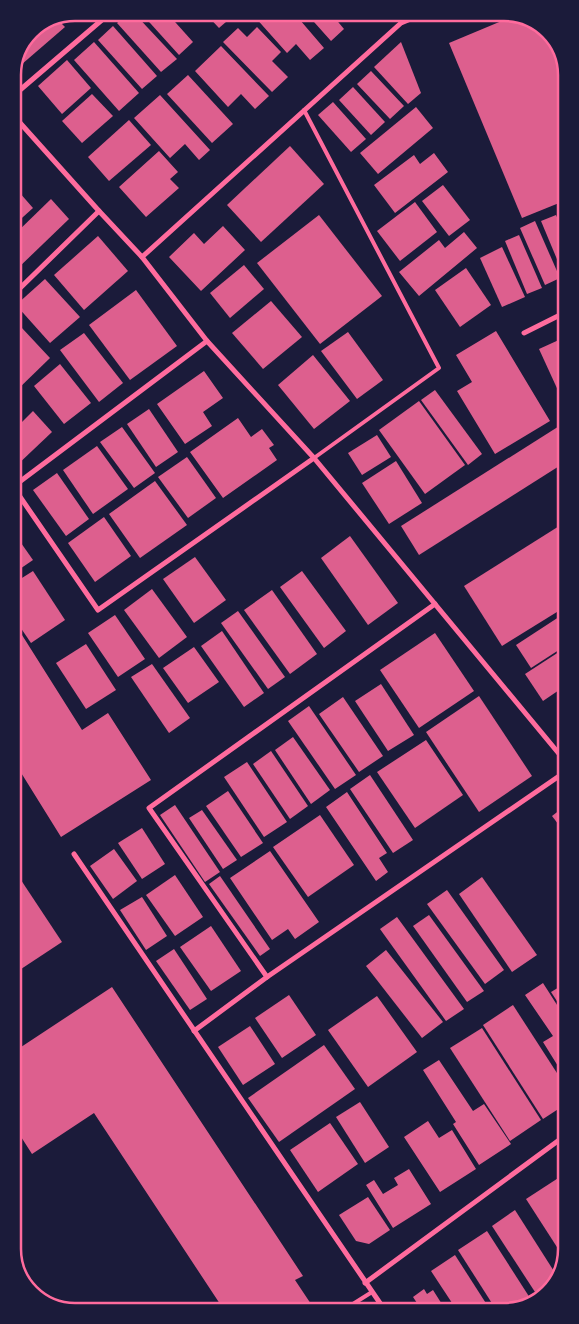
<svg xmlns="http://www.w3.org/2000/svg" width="579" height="1324" font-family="Manrope,sans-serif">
	<rect width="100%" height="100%" fill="#1b1b3a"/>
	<g fill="#dd5f8e">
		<polygon points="129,13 134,13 177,59 161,72 117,23"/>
		<polygon points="141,13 167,13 193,42 179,55"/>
		<polygon points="205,13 232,13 234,15 219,28"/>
		<polygon points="258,13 294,13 324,48 310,60 296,44 287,53 254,16"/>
		<polygon points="306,13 338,13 334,17 344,29 331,41"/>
		<polygon points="516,15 542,26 556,45 563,62 564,201 522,218 449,43"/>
		<polygon points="58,20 65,27 14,71 13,70 31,31"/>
		<polygon points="113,26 157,76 142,89 98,40"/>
		<polygon points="257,27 281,52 272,61 288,77 272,92 223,42 238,28 247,37"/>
		<polygon points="94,42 139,93 119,111 74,60"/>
		<polygon points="401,42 421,93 408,104 374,67"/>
		<polygon points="221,46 269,96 255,109 241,94 228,107 195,71"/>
		<polygon points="67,60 91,88 62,114 38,86"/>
		<polygon points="371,71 404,106 390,119 357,84"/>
		<polygon points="188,75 233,124 212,143 167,94"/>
		<polygon points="353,87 385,122 371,135 339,100"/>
		<polygon points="92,94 113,116 82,143 62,121"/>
		<polygon points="160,95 210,150 199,160 185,144 170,158 134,118"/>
		<polygon points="333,102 366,139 351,152 318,115"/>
		<polygon points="416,107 433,128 378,174 360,153"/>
		<polygon points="129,120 151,145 109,181 88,157"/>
		<polygon points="290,146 324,184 261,242 227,205"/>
		<polygon points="159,151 178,172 170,179 179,188 146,217 119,187"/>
		<polygon points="434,153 448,172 395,213 374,185 414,155 420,164"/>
		<polygon points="443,185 470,220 449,236 422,201"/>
		<polygon points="19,192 33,208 13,226 13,197"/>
		<polygon points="51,199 69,219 16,270 13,267 13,236"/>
		<polygon points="415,202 437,232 400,261 377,231"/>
		<polygon points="319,215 382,296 320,344 257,263"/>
		<polygon points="556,215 564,233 564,276 541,221"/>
		<polygon points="535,221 560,278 545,285 520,228"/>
		<polygon points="223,226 245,250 201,291 169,257 194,233 204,244"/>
		<polygon points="464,232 477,248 419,296 399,272 439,240 445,248"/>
		<polygon points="519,235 542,288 527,294 505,241"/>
		<polygon points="98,236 128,271 84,310 54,275"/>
		<polygon points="502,247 525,297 502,307 480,258"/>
		<polygon points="244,265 264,289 230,318 210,293"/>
		<polygon points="466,268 491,305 460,327 435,290"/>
		<polygon points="45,279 80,317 50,343 16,305"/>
		<polygon points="136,290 177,346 130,380 89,325"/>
		<polygon points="271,301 302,337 263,369 232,333"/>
		<polygon points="21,327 50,358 14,393 13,334"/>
		<polygon points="496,331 550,421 495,454 457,391 472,382 456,355"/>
		<polygon points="348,332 383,380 357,399 321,351"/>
		<polygon points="84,333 123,383 99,402 60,350"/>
		<polygon points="561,339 564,345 564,396 561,397 539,349"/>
		<polygon points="313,355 350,401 314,429 278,385"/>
		<polygon points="60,364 91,403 64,424 34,386"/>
		<polygon points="204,371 223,398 203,412 212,426 185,444 157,404"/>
		<polygon points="435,390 482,454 468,465 421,400"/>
		<polygon points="419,401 465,465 425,494 379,430"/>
		<polygon points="149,409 178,452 156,467 127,424"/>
		<polygon points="33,411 52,432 14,468 14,430"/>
		<polygon points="238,418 251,437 262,429 274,445 269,448 277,460 223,498 190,452"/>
		<polygon points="564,423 564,463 419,555 401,526"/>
		<polygon points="122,427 155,473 134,488 100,442"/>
		<polygon points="377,435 391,457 362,475 348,453"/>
		<polygon points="97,446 128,489 93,514 63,470"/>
		<polygon points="187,457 216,498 188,518 158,477"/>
		<polygon points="396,461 422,503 389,524 362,483"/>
		<polygon points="57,473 89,519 66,536 33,490"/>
		<polygon points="155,481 187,525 140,558 109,514"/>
		<polygon points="104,517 131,556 95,582 68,543"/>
		<polygon points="564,523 565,607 502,646 464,586"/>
		<polygon points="14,533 33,560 14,573"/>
		<polygon points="350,536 398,603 368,625 321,558"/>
		<polygon points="195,557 226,600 194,623 163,579"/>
		<polygon points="33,571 65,620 31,643 14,618 14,583"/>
		<polygon points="302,571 346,631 324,648 280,587"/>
		<polygon points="152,589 187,637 159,658 124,610"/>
		<polygon points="272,590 317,654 290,674 244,610"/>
		<polygon points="238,611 285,677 268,689 221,623"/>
		<polygon points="565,613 565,646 531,668 516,645"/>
		<polygon points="115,615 145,659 118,677 88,633"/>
		<polygon points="222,631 264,693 244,707 201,646"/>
		<polygon points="435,633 474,691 419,728 380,670"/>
		<polygon points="22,635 82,730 108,713 151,780 61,837 15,763 14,756 21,732 14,722 14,640"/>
		<polygon points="86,644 116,690 86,709 56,663"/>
		<polygon points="194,647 219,682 188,703 163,668"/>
		<polygon points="565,648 565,686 543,701 525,674"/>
		<polygon points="152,664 190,718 169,733 131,677"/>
		<polygon points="381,684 414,735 388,751 355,701"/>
		<polygon points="565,689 565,706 557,694"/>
		<polygon points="479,696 532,776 479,812 426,732"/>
		<polygon points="343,697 383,756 359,772 319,714"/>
		<polygon points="309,706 356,775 335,789 288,721"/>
		<polygon points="293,737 330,790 311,804 275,750"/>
		<polygon points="426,740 463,795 415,828 377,772"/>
		<polygon points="271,751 308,806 290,819 253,764"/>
		<polygon points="247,762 287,822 264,837 224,777"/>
		<polygon points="370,775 413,840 393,853 350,789"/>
		<polygon points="228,791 263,843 241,857 206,806"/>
		<polygon points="347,792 387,853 379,858 388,872 376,881 326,807"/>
		<polygon points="175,805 220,872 205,882 160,815"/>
		<polygon points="565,806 565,833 552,816"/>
		<polygon points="202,810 237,860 223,869 189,818"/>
		<polygon points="320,815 354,865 308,897 273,847"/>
		<polygon points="142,828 165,864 142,879 118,843"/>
		<polygon points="114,849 137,881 113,899 90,866"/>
		<polygon points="270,851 319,922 295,939 288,929 272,940 230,878"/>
		<polygon points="15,871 62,942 15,973"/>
		<polygon points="175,875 203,917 175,936 146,895"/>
		<polygon points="220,876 270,949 260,956 209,884"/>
		<polygon points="482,877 537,955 512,972 459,894"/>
		<polygon points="447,890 504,970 485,984 427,904"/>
		<polygon points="142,897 167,936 146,950 120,910"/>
		<polygon points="429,915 484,991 467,1002 413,926"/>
		<polygon points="397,917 464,1009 446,1021 380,929"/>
		<polygon points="211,926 241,971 211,991 180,947"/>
		<polygon points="174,949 207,999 190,1010 156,961"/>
		<polygon points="386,950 443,1022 422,1038 366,966"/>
		<polygon points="543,983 566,1019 566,1079 543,1042 553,1036 525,995"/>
		<polygon points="566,983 566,1015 551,992"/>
		<polygon points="112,987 303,1276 295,1280 315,1310 224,1310 94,1113 32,1154 16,1129 15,1051"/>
		<polygon points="289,995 316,1035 282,1058 255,1018"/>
		<polygon points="377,996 417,1052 368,1087 328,1030"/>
		<polygon points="513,1005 566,1087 566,1104 543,1119 483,1025"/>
		<polygon points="250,1026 275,1064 243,1085 218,1047"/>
		<polygon points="482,1028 541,1120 510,1141 450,1048"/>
		<polygon points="324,1045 355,1089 279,1142 248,1098"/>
		<polygon points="439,1060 473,1111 484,1104 511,1144 479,1165 453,1124 456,1122 423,1070"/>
		<polygon points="360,1102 389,1147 365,1163 336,1117"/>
		<polygon points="428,1121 439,1138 452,1130 476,1169 440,1192 404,1137"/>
		<polygon points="330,1123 358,1164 318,1192 290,1150"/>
		<polygon points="409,1169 431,1204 393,1228 366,1185 374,1180 383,1194 398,1185 394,1178"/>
		<polygon points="566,1173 566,1249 564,1258 526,1199"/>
		<polygon points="368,1197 390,1230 369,1244 356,1241 339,1215"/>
		<polygon points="515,1210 557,1276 535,1292 492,1226"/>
		<polygon points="487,1231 530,1298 514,1308 495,1308 458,1250"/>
		<polygon points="455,1255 489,1308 456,1309 431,1271"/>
		<polygon points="424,1289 427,1294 433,1290 445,1309 421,1309 413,1297"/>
	</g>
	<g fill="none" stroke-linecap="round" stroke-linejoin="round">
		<polyline stroke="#ff6b9d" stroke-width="3" points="15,781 17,780"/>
		<g stroke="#ff6b9d" stroke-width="4">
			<polyline points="304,110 439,368 314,458"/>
			<polyline points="345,1309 372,1292"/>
		</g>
		<g stroke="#ff6b9d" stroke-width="5">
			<polyline points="13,96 110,13"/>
			<polyline points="13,115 99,211 142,257 207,341 314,458 565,761"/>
			<polyline points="142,257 401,23 425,13"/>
			<polyline points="13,295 99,211"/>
			<polyline points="524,333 564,313"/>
			<polyline points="14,486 207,341"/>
			<polyline points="14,488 98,610 314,458"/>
			<polyline points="74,854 384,1309"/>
			<polyline points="267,977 149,808 435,604"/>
			<polyline points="194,1031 267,977 565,772"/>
			<polyline points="365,1283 566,1135"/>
		</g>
	</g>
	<path d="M0 0H579V1324H0ZM75 21H504A54 54 0 0 1 558 75V1249A54 54 0 0 1 504 1303H75A54 54 0 0 1 21 1249V75A54 54 0 0 1 75 21Z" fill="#1b1b3a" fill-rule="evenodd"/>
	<path fill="none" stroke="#ff6b9d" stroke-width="2.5" d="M75 21H504A54 54 0 0 1 558 75V1249A54 54 0 0 1 504 1303H75A54 54 0 0 1 21 1249V75A54 54 0 0 1 75 21Z"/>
</svg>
